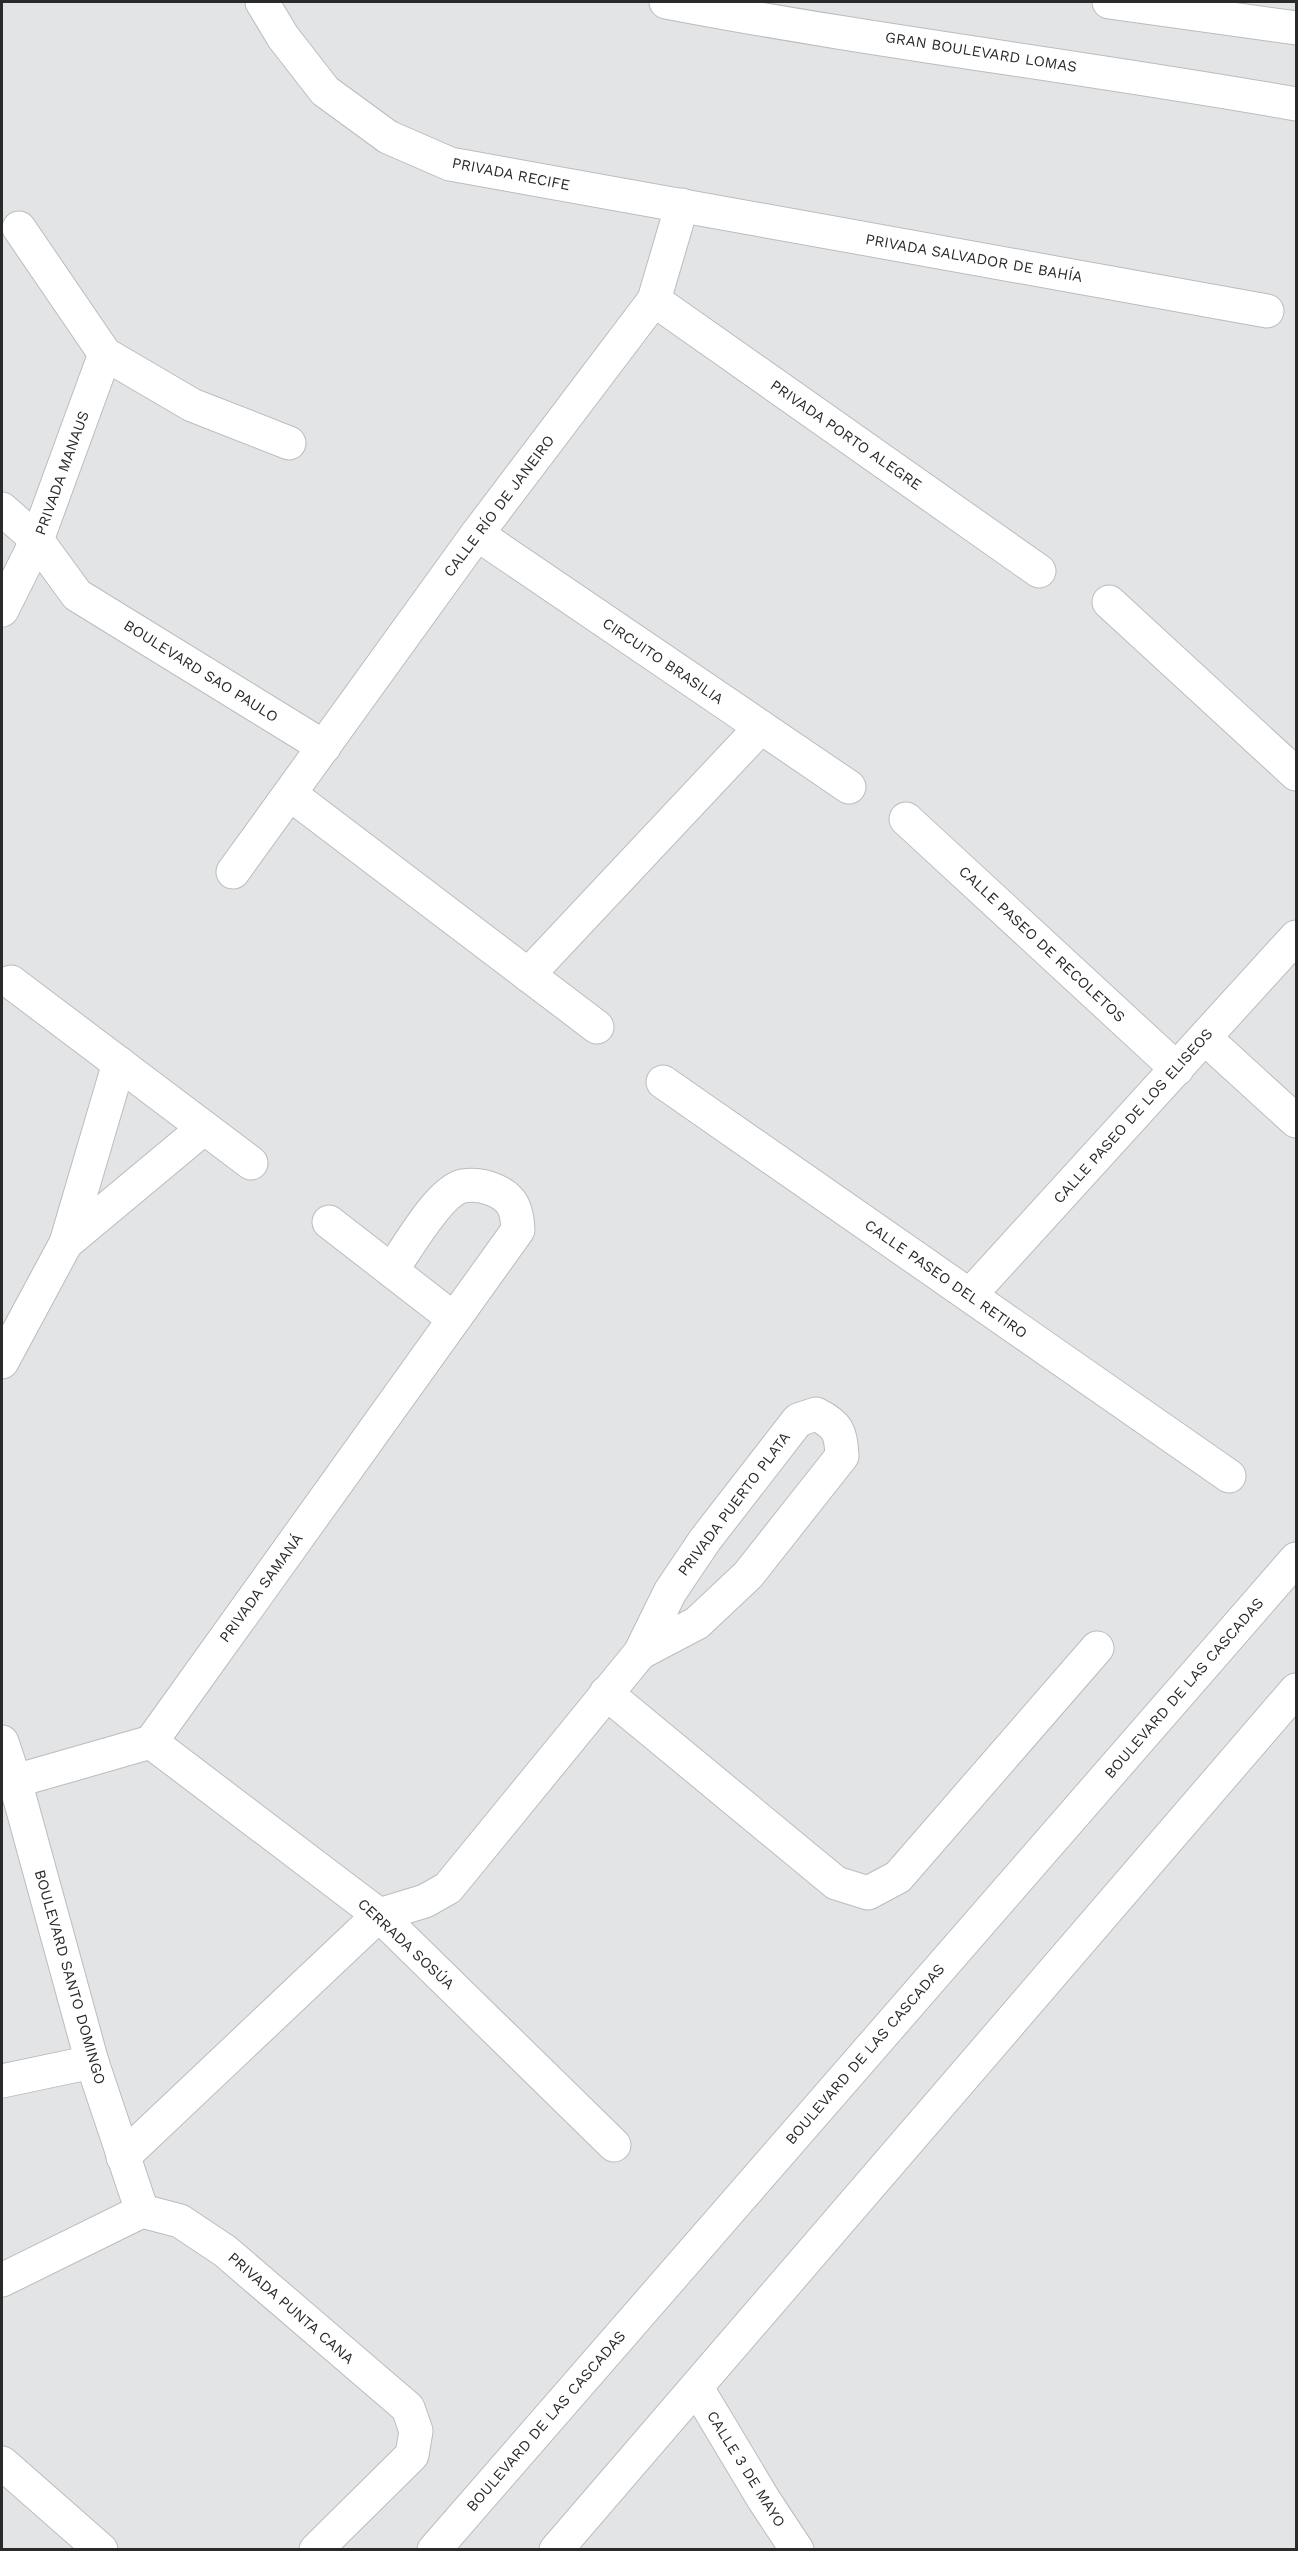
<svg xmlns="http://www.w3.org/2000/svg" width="1298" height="2551" font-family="'Work Sans',sans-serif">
	<rect width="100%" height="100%" fill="#e2e4e6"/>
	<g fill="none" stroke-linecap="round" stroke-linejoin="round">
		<g stroke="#bbbcbe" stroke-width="35">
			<g id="minor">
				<polyline points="262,2 283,37 325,91 388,137 450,164 1267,311"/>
				<polyline points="19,228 105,354 192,405 289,443"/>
				<polyline points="654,300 1039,571"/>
				<polyline points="2,509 37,540 77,595 324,747"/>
				<polyline points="477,534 849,787"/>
				<polyline points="1109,602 1296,774"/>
				<polyline points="2,610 37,540 105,354"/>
				<polyline points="290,794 597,1027"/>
				<polyline points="906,819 1177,1069"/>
				<polyline points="233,872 477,534 654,300 682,205"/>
				<polyline points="528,975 761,727"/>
				<polyline points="11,982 251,1163"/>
				<polyline points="1205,1038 1296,1121"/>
				<polyline points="663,1082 1229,1476"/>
				<polyline points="329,1222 454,1319"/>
				<polyline points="66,1243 204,1128"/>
				<polyline points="970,1295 1296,937"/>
				<polyline points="2,1362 66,1243 119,1063"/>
				<polyline points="606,1693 836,1883 868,1893 898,1877 1097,1648"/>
				<polyline points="2,1742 15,1781 92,2062 142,2211"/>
				<polyline points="151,1742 379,1915 614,2145"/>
				<path d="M15 1781 151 1742 518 1230C517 1211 514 1198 494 1190 485 1186 474 1184 463 1186 439 1191 406 1250 392 1270"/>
				<polyline points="2,2081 92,2062"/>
				<path d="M123 2157 379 1915 425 1901 448 1888 640 1653 670 1592 705 1540 798 1420 816 1414C838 1425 841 1432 842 1456L748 1575 697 1623 640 1653"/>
				<polyline points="2,2280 142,2211 180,2221 225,2251 408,2408 416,2431 412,2455 316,2550"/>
				<polyline points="697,2388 764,2500 797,2550"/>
				<polyline points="2,2463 101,2550"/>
			</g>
		</g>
		<g stroke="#bbbcbe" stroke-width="35">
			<g id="major">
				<path d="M666 2C875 42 1087 67 1296 104"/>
				<polyline points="1109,2 1296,28"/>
				<polyline points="434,2550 1296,1559"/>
				<polyline points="556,2550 1296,1690"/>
			</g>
		</g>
		<use href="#minor" stroke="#fff" stroke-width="33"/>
		<use href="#major" stroke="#fff" stroke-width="33"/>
	</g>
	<g text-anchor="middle" stroke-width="6" stroke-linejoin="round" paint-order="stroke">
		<g font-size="15" fill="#292a2a" stroke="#fff">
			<text transform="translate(981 52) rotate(9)" y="5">GRAN BOULEVARD LOMAS</text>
			<text transform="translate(511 174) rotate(11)" y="5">PRIVADA RECIFE</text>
			<text transform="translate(974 258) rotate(10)" y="5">PRIVADA SALVADOR DE BAHÍA</text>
			<text transform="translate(846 435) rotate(35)" y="5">PRIVADA PORTO ALEGRE</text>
			<text transform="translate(62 473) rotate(-70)" y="5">PRIVADA MANAUS</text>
			<text transform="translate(499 506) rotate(-53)" y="5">CALLE RÍO DE JANEIRO</text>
			<text transform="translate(663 661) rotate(34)" y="5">CIRCUITO BRASILIA</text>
			<text transform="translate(201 671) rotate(32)" y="5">BOULEVARD SAO PAULO</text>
			<text transform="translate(1042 944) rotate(43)" y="5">CALLE PASEO DE RECOLETOS</text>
			<text transform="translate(1133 1116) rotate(-48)" y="5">CALLE PASEO DE LOS ELISEOS</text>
			<text transform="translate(946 1279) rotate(35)" y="5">CALLE PASEO DEL RETIRO</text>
			<text transform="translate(734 1504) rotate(-53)" y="5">PRIVADA PUERTO PLATA</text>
			<text transform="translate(261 1588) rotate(-54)" y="5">PRIVADA SAMANÁ</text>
			<text transform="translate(1184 1688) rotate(-49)" y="5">BOULEVARD DE LAS CASCADAS</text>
			<text transform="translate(406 1944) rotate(43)" y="5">CERRADA SOSÚA</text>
			<text transform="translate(70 1977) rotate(74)" y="5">BOULEVARD SANTO DOMINGO</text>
			<text transform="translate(865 2054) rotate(-49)" y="5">BOULEVARD DE LAS CASCADAS</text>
			<text transform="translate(291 2308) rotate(41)" y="5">PRIVADA PUNTA CANA</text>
			<text transform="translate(546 2421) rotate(-49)" y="5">BOULEVARD DE LAS CASCADAS</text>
			<text transform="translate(746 2469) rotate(58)" y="5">CALLE 3 DE MAYO</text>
		</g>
	</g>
	<rect width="1298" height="2551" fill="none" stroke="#292a2a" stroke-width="6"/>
</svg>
